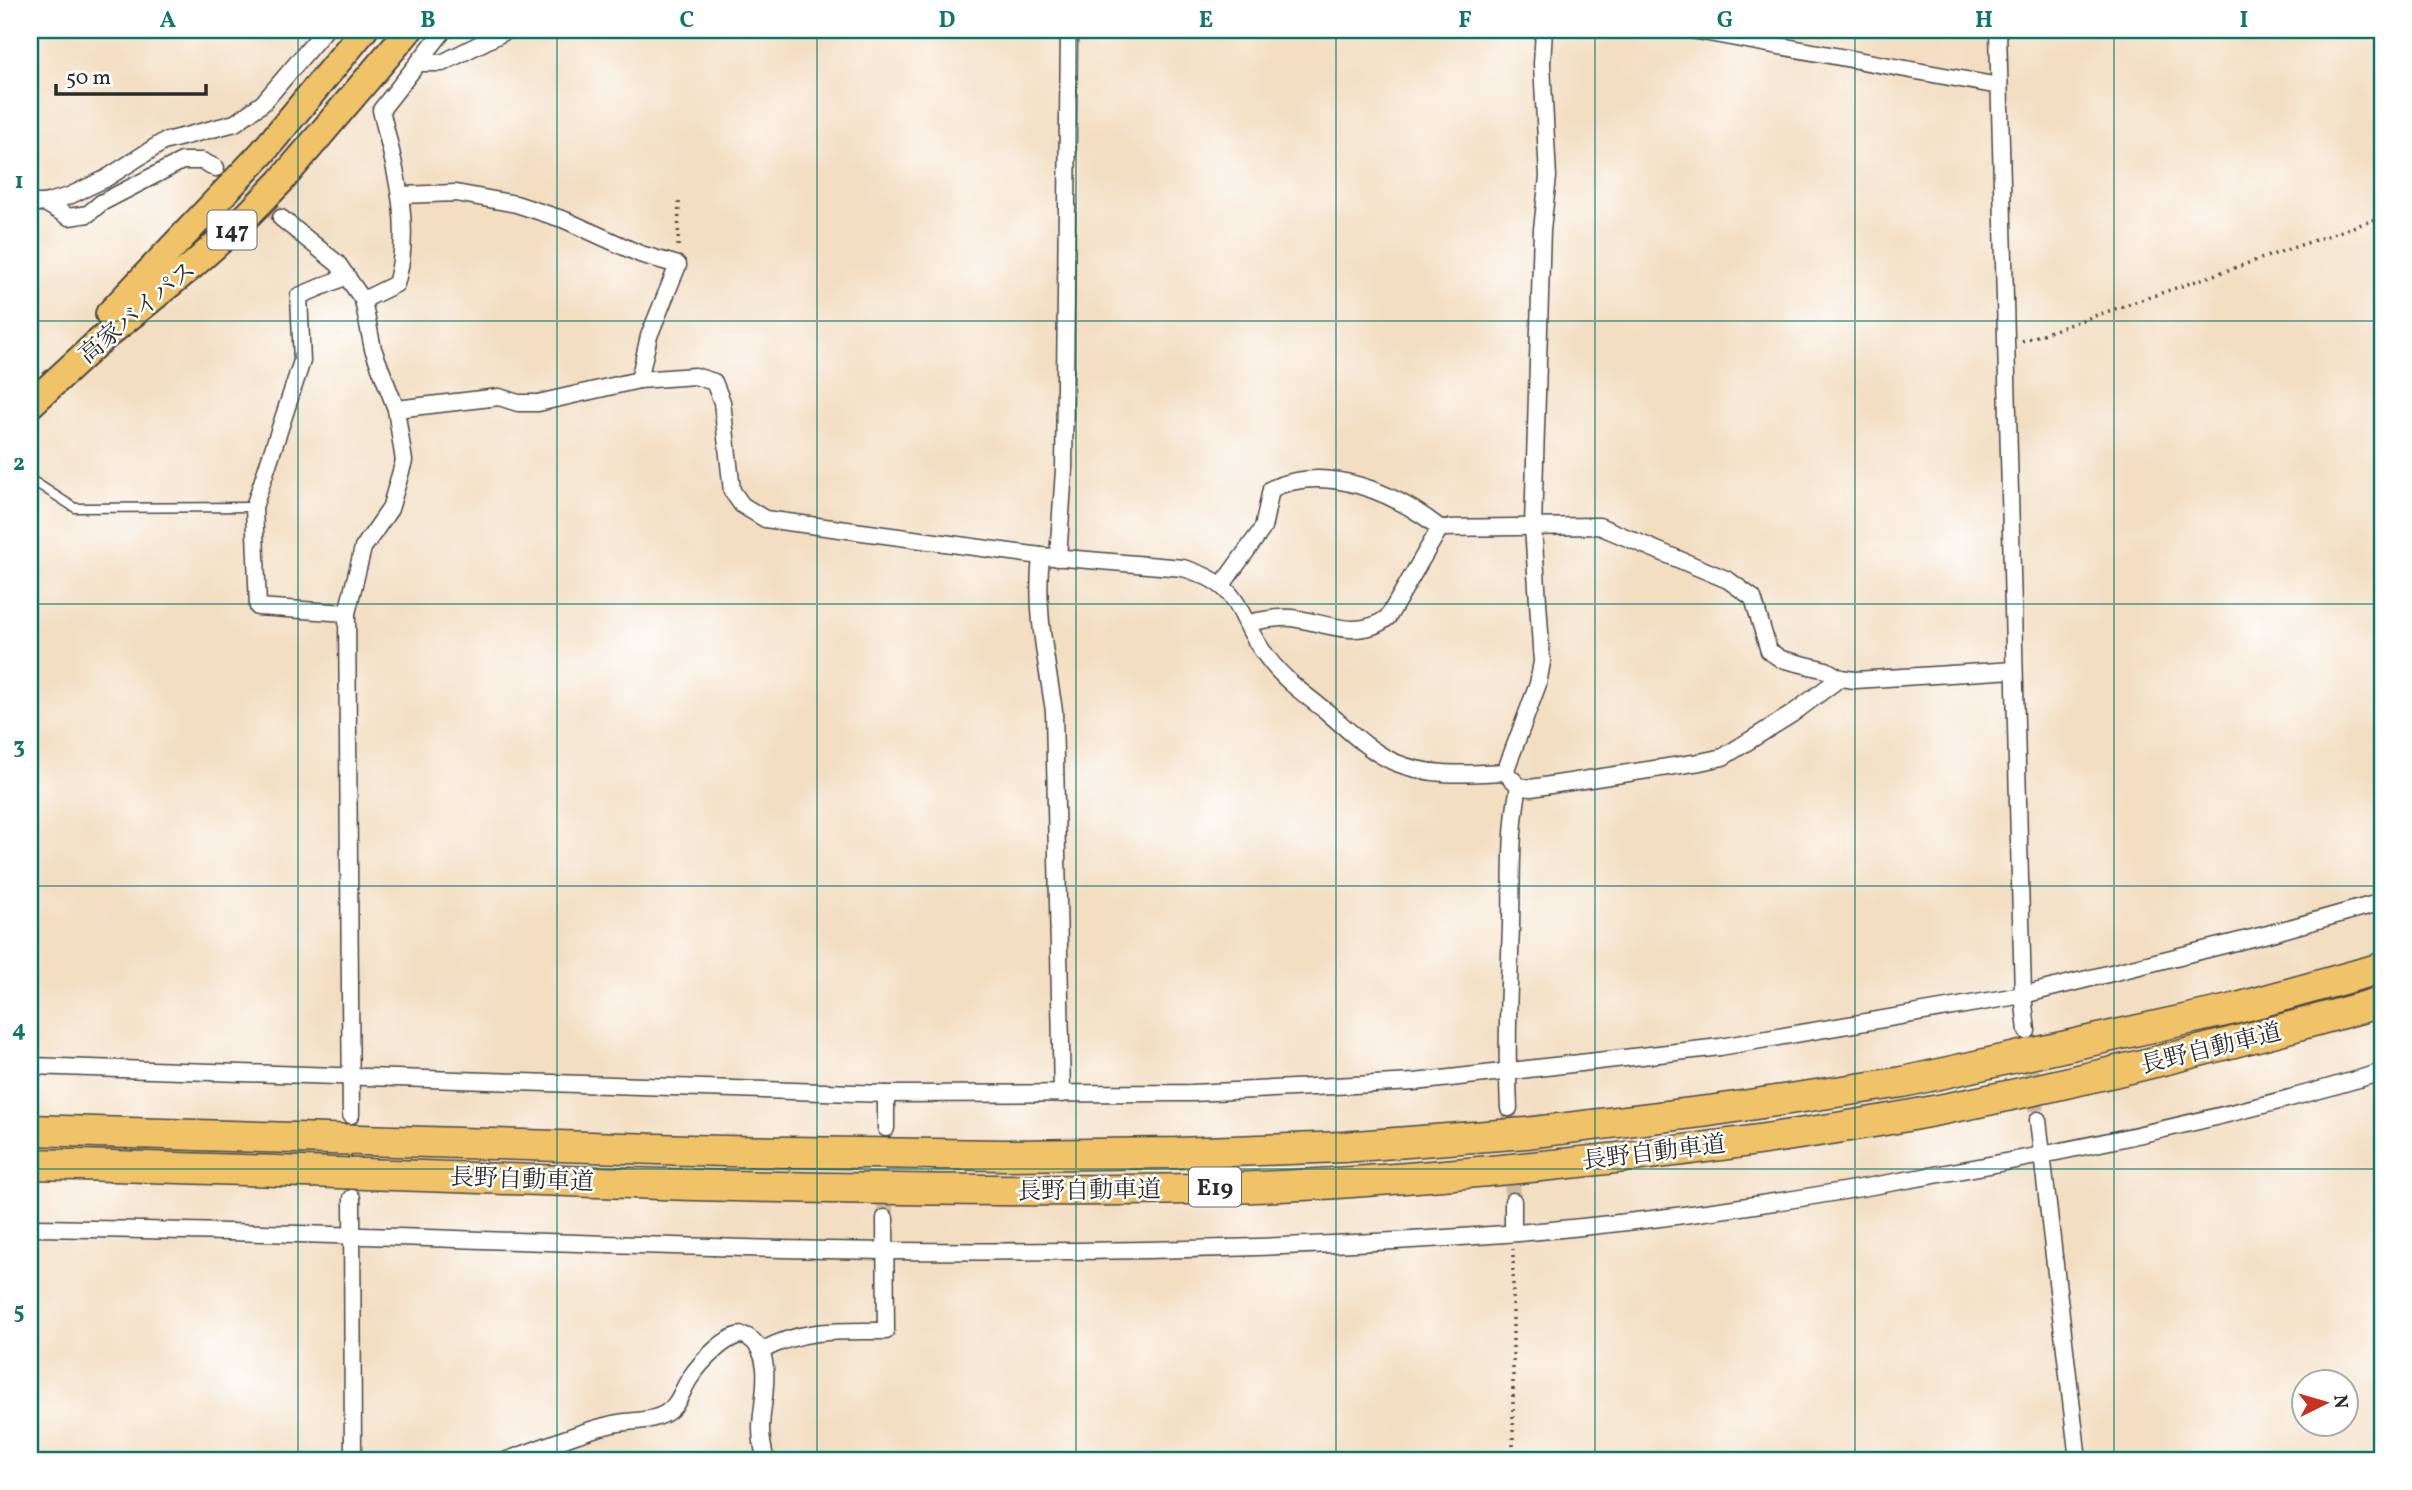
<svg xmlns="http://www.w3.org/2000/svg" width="2412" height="1490" font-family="Vollkorn,'Noto Serif JP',serif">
	<rect width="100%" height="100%" fill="#fff"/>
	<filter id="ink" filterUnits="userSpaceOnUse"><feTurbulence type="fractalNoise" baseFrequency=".0143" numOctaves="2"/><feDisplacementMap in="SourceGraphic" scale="14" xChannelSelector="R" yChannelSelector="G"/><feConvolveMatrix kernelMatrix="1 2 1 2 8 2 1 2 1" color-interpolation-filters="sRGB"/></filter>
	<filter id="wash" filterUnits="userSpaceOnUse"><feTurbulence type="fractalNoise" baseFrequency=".00686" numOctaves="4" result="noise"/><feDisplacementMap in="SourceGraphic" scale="28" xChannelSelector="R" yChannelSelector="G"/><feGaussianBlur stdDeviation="1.57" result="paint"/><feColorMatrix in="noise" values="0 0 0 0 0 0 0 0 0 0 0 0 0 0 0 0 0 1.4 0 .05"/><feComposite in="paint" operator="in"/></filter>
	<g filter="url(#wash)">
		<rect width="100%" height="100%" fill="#f3dec2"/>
	</g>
	<g filter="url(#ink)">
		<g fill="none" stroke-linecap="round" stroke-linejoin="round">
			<g stroke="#cbbaa4" stroke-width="16" stroke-dasharray="16 8" stroke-linecap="butt">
				<polyline points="229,178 281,218"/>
				<polyline points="2029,1047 2038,1120"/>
				<polyline points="1509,1108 1513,1201"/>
				<polyline points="885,1218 886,1148"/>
			</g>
			<g stroke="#494642" stroke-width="11">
				<polyline id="service" points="30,479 75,508 254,507"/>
			</g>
			<g stroke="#494642" stroke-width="19">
				<g id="minor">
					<polyline points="1692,30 1999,86"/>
					<polyline points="1998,30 2023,995 2027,1031"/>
					<polyline points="419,63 442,63 508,30"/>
					<polyline points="401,195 456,193 516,204 565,220 640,254 678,265 649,336 639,380"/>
					<polyline points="30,203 45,203 69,196 105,179 163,142 235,123 263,103 325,30"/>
					<polyline points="45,203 69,217 88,214 101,203 182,161 202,161 216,168"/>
					<polyline points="281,218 338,264 363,300 373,349 396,409 404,461 390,509 363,548 347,613 351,1115"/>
					<polyline points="347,276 299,296 302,361 254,507 258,607 347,613"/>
					<path d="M363 300 396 284C413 226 395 168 381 110L444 30"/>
					<path d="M396 409 499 397 518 403H538L639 380 695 376 714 382 722 402 732 491 742 505 765 519 1041 556 1183 568C1248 587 1233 614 1267 657 1283 679 1305 695 1326 711 1347 729 1369 751 1394 762 1429 777 1468 774 1505 772L1519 786 1531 788 1700 762 1723 757 1792 714 1840 678 1855 680 2014 670"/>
					<polyline points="1440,528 1599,526 1728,580 1753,598 1769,651 1781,659 1826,670 1840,678"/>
					<path d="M1041 556C1035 611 1046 657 1054 711L1062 1094"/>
					<polyline points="1058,558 1064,470 1069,30"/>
					<path d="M1222 585 1263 528 1271 489C1327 463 1395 493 1440 528L1388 617C1360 641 1323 622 1292 618 1277 617 1262 620 1248 623"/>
					<polyline points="1505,772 1538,684 1542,662 1533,527 1542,229 1548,177 1542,64 1544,30"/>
					<polyline points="30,1066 886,1094 1192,1093 1415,1082 1720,1047 2023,995 2268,934 2382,902"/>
					<path d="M1509 1108C1506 1047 1509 986 1511 925 1512 879 1510 831 1519 786"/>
					<polyline points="2038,1120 2078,1460"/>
					<polyline points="886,1128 886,1094"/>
					<polyline points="352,1198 353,1460"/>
					<polyline points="1513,1201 1513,1233"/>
					<path d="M30 1228C315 1231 601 1247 887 1251 1093 1253 1300 1249 1505 1234 1636 1224 1766 1205 1895 1182 2059 1154 2223 1120 2382 1072"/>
					<path d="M761 1351C803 1328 840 1331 886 1331L885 1218"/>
					<path d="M507 1460C541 1449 574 1433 609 1425 626 1420 650 1423 666 1413 679 1405 682 1390 690 1378 698 1366 731 1327 748 1337 777 1355 761 1402 761 1428 761 1439 763 1450 766 1460"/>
				</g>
			</g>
			<g stroke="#494642" stroke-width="30">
				<g id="trunk">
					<polyline points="109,314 262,153 364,30"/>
					<polyline points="30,405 96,344 192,266 238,225 280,182 409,30"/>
				</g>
			</g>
			<g stroke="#494642" stroke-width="33">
				<g id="motorway">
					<polyline points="30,1130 723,1151 1005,1155 1176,1153 1343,1147 1526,1133 1709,1111 1903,1082 2234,1009 2382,968"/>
					<path d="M30 1164C320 1170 609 1186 899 1189 1050 1191 1201 1192 1352 1182 1537 1169 1724 1149 1907 1116 2068 1086 2225 1046 2382 1002"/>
				</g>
			</g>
			<g stroke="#494642" stroke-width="3.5" stroke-dasharray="2 5" stroke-linecap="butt">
				<polyline points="678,246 679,202"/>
				<polyline points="2022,341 2382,217"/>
				<polyline points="1513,1460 1513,1249"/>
			</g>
			<use href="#service" stroke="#fff" stroke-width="8"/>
			<use href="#minor" stroke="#fff" stroke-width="16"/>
			<use href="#trunk" stroke="#f0c369" stroke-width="26"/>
			<use href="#motorway" stroke="#f0c369" stroke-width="30"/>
		</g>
	</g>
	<path fill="none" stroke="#0f766e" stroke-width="2" stroke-opacity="0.55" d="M298 30V1460M557 30V1460M817 30V1460M1076 30V1460M1336 30V1460M1595 30V1460M1855 30V1460M2114 30V1460M30 321H2382M30 604H2382M30 886H2382M30 1169H2382"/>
	<g text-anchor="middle" stroke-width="5" stroke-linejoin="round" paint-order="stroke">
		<g fill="#fff" stroke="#6b6b6b" stroke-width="2">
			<rect x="207.5" y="210.5" width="49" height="39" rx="5"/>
			<rect x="1189" y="1167.5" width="52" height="39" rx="5"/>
		</g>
		<g font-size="23" font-weight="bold" fill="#2b2b2b">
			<text x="232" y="238">147</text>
			<text x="1215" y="1195">E19</text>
		</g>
		<g font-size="24" fill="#2b2b2b" stroke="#fff">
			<text transform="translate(137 312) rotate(-40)" y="8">高家バイパス</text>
			<text transform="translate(2211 1048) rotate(-14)" y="8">長野自動車道</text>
			<text transform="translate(1654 1152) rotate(-7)" y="8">長野自動車道</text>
			<text transform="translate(522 1179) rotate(2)" y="8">長野自動車道</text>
			<text transform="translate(1089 1190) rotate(-1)" y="8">長野自動車道</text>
		</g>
	</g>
	<rect width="2412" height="1490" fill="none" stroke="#fff" stroke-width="77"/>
	<g transform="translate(2325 1403) rotate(85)"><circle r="33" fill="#ffffff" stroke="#aaaaaa" stroke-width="2"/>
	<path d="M0-5L12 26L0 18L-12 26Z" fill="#c8321e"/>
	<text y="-10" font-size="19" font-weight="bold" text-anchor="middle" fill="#2b2b2b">N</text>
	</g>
	<path d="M56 84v10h150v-10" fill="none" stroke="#2b2b2b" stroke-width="3.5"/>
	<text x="66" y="84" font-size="21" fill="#2b2b2b" stroke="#ffffff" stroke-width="5" paint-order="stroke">50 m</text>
	<rect x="38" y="38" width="2336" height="1414" fill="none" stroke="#0f766e" stroke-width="2.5"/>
	<g font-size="23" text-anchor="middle" font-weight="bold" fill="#0f766e">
		<text x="168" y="27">A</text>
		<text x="428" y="27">B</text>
		<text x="687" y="27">C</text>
		<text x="947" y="27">D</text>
		<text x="1206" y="27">E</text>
		<text x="1465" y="27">F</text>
		<text x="1725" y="27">G</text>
		<text x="1984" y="27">H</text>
		<text x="2244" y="27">I</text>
		<text x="19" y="188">1</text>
		<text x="19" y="470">2</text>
		<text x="19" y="753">3</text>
		<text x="19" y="1036">4</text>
		<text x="19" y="1318">5</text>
	</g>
</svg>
